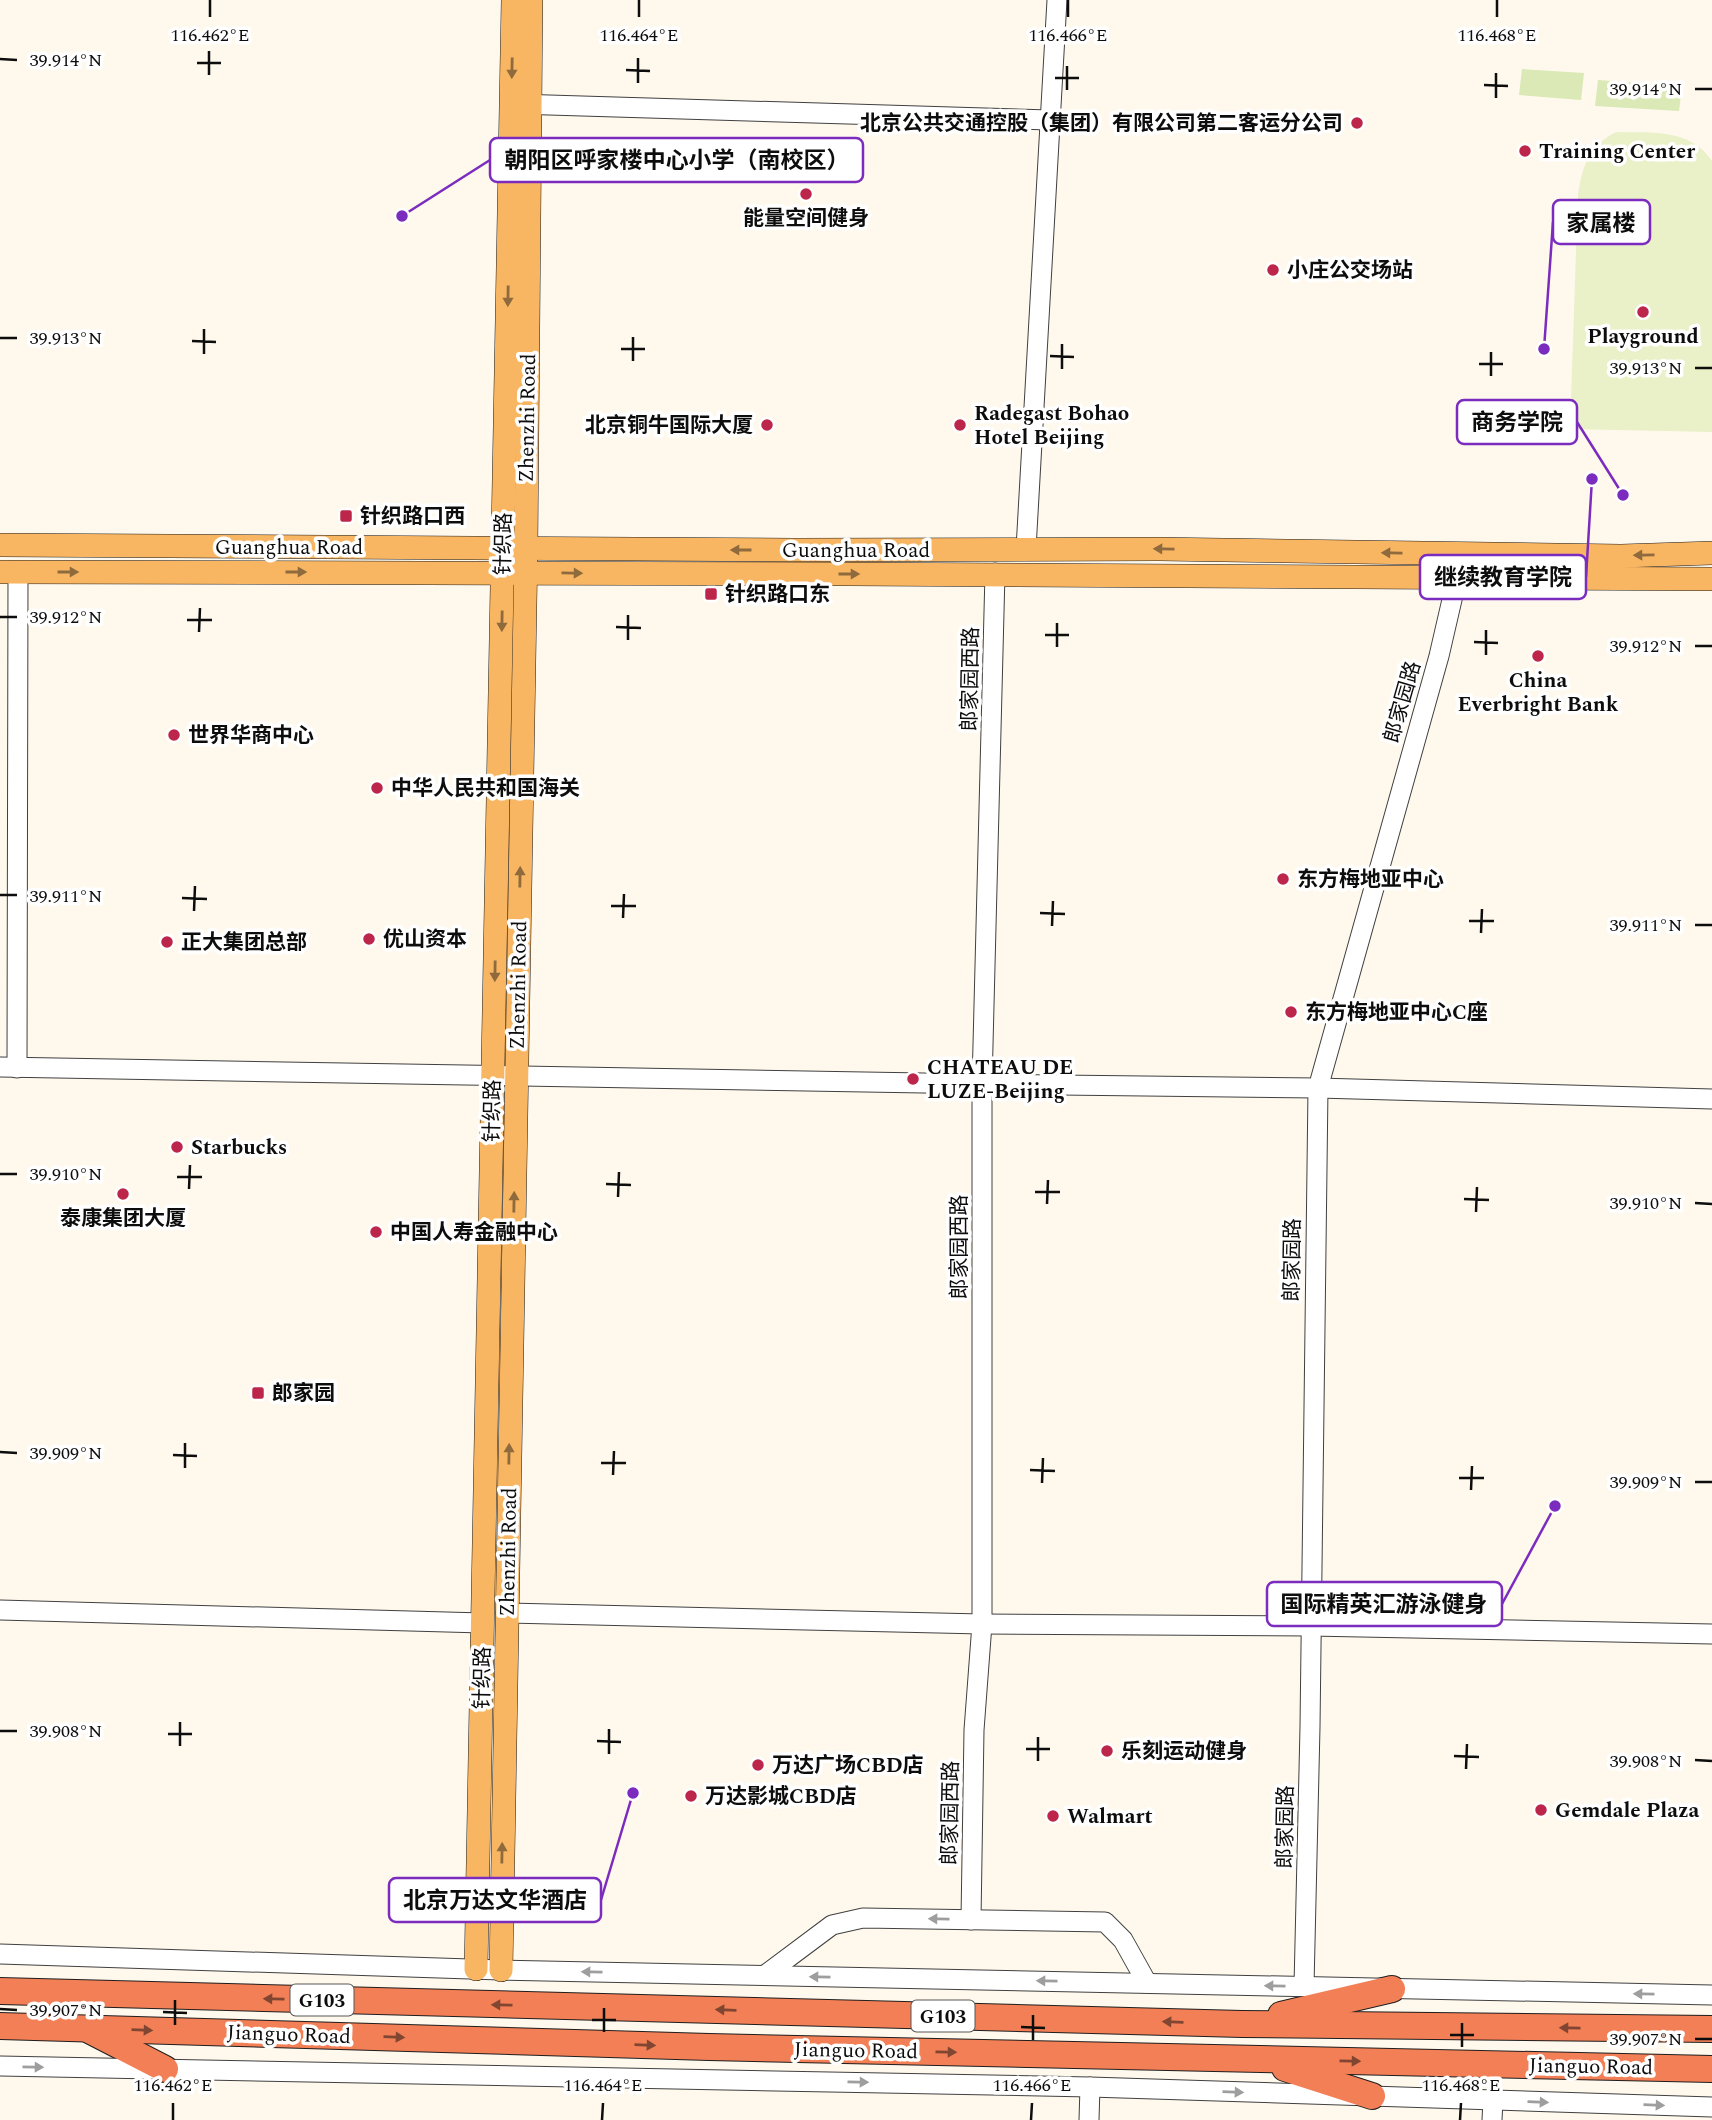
<svg xmlns="http://www.w3.org/2000/svg" width="1712" height="2120" font-family="Spectral,'Noto Sans SC',serif">
	<rect width="100%" height="100%" fill="#fff8ec"/>
	<g fill="#dae9b6">
		<polygon points="1522,69 1584,73 1581,100 1519,95"/>
		<polygon points="1598,80 1682,86 1679,111 1595,106"/>
	</g>
	<path fill="#eaf0c8" d="M1616 132C1651 133 1690 128 1712 161V432L1570 429 1578 194C1583 165 1588 147 1616 132Z"/>
	<g fill="none" stroke-linecap="round" stroke-linejoin="round">
		<g stroke="#404040" stroke-width="21">
			<g id="minor">
				<polyline points="516,104 1050,120"/>
				<polyline points="1026,549 1057,0"/>
				<polyline points="0,1067 982,1084 1318,1088 1712,1099"/>
				<polyline points="17,1068 18,572"/>
				<polyline points="0,1610 483,1623"/>
				<polyline points="506,1613 982,1624 1310,1626 1712,1634"/>
				<polyline points="971,1920 974,1730 982,1624 982,1084 995,573"/>
				<polyline points="0,1954 501,1970 1712,1995"/>
				<polyline points="765,1975 832,1925 863,1918 1105,1922 1123,1940 1147,1983"/>
				<polyline points="1304,1986 1310,1727 1318,1088 1439,656 1460,565"/>
				<polyline points="0,2066 1090,2087 1712,2107"/>
				<polyline points="1089,2120 1090,2087"/>
				<polyline points="1492,2120 1493,2100"/>
			</g>
		</g>
		<g stroke="#1e1e1e" stroke-width="24">
			<g id="major">
				<polyline points="0,545 794,550 1159,549 1621,556 1712,553"/>
				<path d="M0 572C571 572 1141 575 1712 579"/>
				<polyline points="476,1969 513,0"/>
				<polyline points="501,1970 526,549 531,0"/>
			</g>
		</g>
		<g stroke="#1e1e1e" stroke-width="28">
			<g id="highway">
				<polyline points="0,1991 1242,2024 1712,2029"/>
				<polyline points="1281,2015 1392,1989"/>
				<polyline points="0,2026 709,2047 1712,2069"/>
				<polyline points="91,2031 165,2069"/>
				<polyline points="1285,2068 1372,2096"/>
			</g>
		</g>
		<use href="#minor" stroke="#fff" stroke-width="19"/>
		<use href="#major" stroke="#f8b663" stroke-width="23"/>
		<use href="#highway" stroke="#f37f56" stroke-width="26"/>
	</g>
	<defs><path id="oneway-solid" d="M-6-.8H1V-3.2L6.5 0L1 3.2V.8H-6Z" transform="scale(1.75)"/></defs>
	<g fill="#8e6a3c">
		<use href="#oneway-solid" transform="translate(512 68) rotate(91)"/>
		<use href="#oneway-solid" transform="translate(508 296) rotate(91)"/>
		<use href="#oneway-solid" transform="translate(1164 549) rotate(-179)"/>
		<use href="#oneway-solid" transform="translate(741 550) rotate(-180)"/>
		<use href="#oneway-solid" transform="translate(1392 553) rotate(-179)"/>
		<use href="#oneway-solid" transform="translate(1644 555) rotate(179)"/>
		<use href="#oneway-solid" transform="translate(68 572)"/>
		<use href="#oneway-solid" transform="translate(296 572)"/>
		<use href="#oneway-solid" transform="translate(572 573) rotate(1)"/>
		<use href="#oneway-solid" transform="translate(849 574)"/>
		<use href="#oneway-solid" transform="translate(502 621) rotate(91)"/>
		<use href="#oneway-solid" transform="translate(520 877) rotate(-89)"/>
		<use href="#oneway-solid" transform="translate(495 971) rotate(91)"/>
		<use href="#oneway-solid" transform="translate(514 1202) rotate(-89)"/>
		<use href="#oneway-solid" transform="translate(509 1454) rotate(-89)"/>
		<use href="#oneway-solid" transform="translate(502 1853) rotate(-89)"/>
	</g>
	<g fill="#9e9e9e">
		<use href="#oneway-solid" transform="translate(939 1919) rotate(-179)"/>
		<use href="#oneway-solid" transform="translate(592 1972) rotate(-179)"/>
		<use href="#oneway-solid" transform="translate(820 1977) rotate(-179)"/>
		<use href="#oneway-solid" transform="translate(1047 1981) rotate(-179)"/>
		<use href="#oneway-solid" transform="translate(1275 1986) rotate(-179)"/>
		<use href="#oneway-solid" transform="translate(1644 1994) rotate(-179)"/>
		<use href="#oneway-solid" transform="translate(33 2067) rotate(1)"/>
		<use href="#oneway-solid" transform="translate(858 2082) rotate(1)"/>
		<use href="#oneway-solid" transform="translate(1233 2092) rotate(2)"/>
		<use href="#oneway-solid" transform="translate(1538 2102) rotate(2)"/>
		<use href="#oneway-solid" transform="translate(1654 2105) rotate(2)"/>
	</g>
	<g fill="#804632">
		<use href="#oneway-solid" transform="translate(274 1999) rotate(-179)"/>
		<use href="#oneway-solid" transform="translate(502 2005) rotate(-179)"/>
		<use href="#oneway-solid" transform="translate(726 2010) rotate(-178)"/>
		<use href="#oneway-solid" transform="translate(1173 2022) rotate(-178)"/>
		<use href="#oneway-solid" transform="translate(1570 2028) rotate(-179)"/>
		<use href="#oneway-solid" transform="translate(142 2030) rotate(2)"/>
		<use href="#oneway-solid" transform="translate(394 2037) rotate(2)"/>
		<use href="#oneway-solid" transform="translate(645 2045) rotate(2)"/>
		<use href="#oneway-solid" transform="translate(946 2052) rotate(1)"/>
		<use href="#oneway-solid" transform="translate(1350 2061) rotate(1)"/>
	</g>
	<path fill="none" stroke="#0d0d0d" stroke-width="2.5" d="M210 17V0M639 17V0M1068 17V0M1497 17V0M0 59 17 60M197 63H221M626 70 650 71M209 75V51M1055 78H1079M638 83V58M1484 85 1508 86M1695 89H1712M1067 90V66M1496 98V73M0 338H17M192 341 216 342M621 349H645M204 354V329M1050 356 1074 357M633 361V337M1479 364H1503M1695 368H1712M1062 369V344M1491 376V352M0 617H17M187 620H212M616 627 641 628M199 632 200 608M1045 635H1069M628 640V615M1474 642 1498 643M1695 646H1712M1057 647V623M1486 655V630M0 895H17M182 898 207 899M611 906H636M194 911 195 886M1040 913 1065 914M623 918 624 894M1469 921H1494M1695 925H1712M1052 926 1053 901M1481 933 1482 909M0 1174H17M177 1177H202M606 1184 631 1185M189 1189 190 1165M1035 1192H1060M618 1197 619 1172M1464 1199 1489 1200M1695 1203 1712 1204M1047 1204 1048 1180M1476 1212 1477 1187M0 1452 17 1453M173 1455 197 1456M601 1463H626M185 1468V1443M1030 1470 1055 1471M613 1475 614 1451M1459 1478H1484M1695 1482H1712M1042 1483 1043 1458M1471 1490 1472 1466M0 1731H17M168 1734H192M597 1741 621 1742M180 1746V1722M1026 1749H1050M609 1754V1729M1454 1756 1479 1757M1695 1760 1712 1761M1038 1761V1737M1466 1769 1467 1744M0 2009 17 2010M163 2012 187 2013M592 2020H616M175 2025V2000M1021 2027 1045 2028M604 2032V2008M1450 2035H1474M1695 2039H1712M1033 2040V2015M1462 2047V2023M173 2120V2103M602 2120 603 2103M1031 2120 1032 2103M1460 2120 1461 2103"/>
	<g fill="#bc264a" stroke="#fff" stroke-width="2.5">
		<circle cx="1357" cy="123" r="7"/>
		<circle cx="1525" cy="151" r="7"/>
		<circle cx="806" cy="194" r="7"/>
		<circle cx="1273" cy="270" r="7"/>
		<circle cx="1643" cy="312" r="7"/>
		<circle cx="767" cy="425" r="7"/>
		<circle cx="960" cy="425" r="7"/>
		<rect x="339" y="509" width="14" height="14" rx="3.5"/>
		<rect x="704" y="587" width="14" height="14" rx="3.5"/>
		<circle cx="1538" cy="656" r="7"/>
		<circle cx="174" cy="735" r="7"/>
		<circle cx="377" cy="788" r="7"/>
		<circle cx="1283" cy="879" r="7"/>
		<circle cx="369" cy="939" r="7"/>
		<circle cx="167" cy="942" r="7"/>
		<circle cx="1291" cy="1012" r="7"/>
		<circle cx="913" cy="1079" r="7"/>
		<circle cx="177" cy="1147" r="7"/>
		<circle cx="123" cy="1194" r="7"/>
		<circle cx="376" cy="1232" r="7"/>
		<rect x="251" y="1386" width="14" height="14" rx="3.5"/>
		<circle cx="1107" cy="1751" r="7"/>
		<circle cx="758" cy="1765" r="7"/>
		<circle cx="691" cy="1796" r="7"/>
		<circle cx="1541" cy="1810" r="7"/>
		<circle cx="1053" cy="1816" r="7"/>
	</g>
	<g text-anchor="middle" stroke-width="7" stroke-linejoin="round" paint-order="stroke">
		<g fill="#fff" stroke="#565656" stroke-width="2">
			<rect x="290.5" y="1984.5" width="63" height="31" rx="5"/>
			<rect x="911.5" y="2000.5" width="63" height="31" rx="5"/>
		</g>
		<g font-size="19" font-weight="bold" fill="#0d0d0d">
			<text x="322" y="2007">G103</text>
			<text x="943" y="2023">G103</text>
		</g>
		<g font-size="21" font-weight="bold" fill="#0d0d0d" stroke="#fff" text-anchor="start">
			<text x="1343" y="130" text-anchor="end">北京公共交通控股（集团）有限公司第二客运分公司</text>
			<text x="1539" y="158">Training Center</text>
			<text x="806" y="225" text-anchor="middle">能量空间健身</text>
			<text x="1287" y="277">小庄公交场站</text>
			<text x="1643" y="343" text-anchor="middle">Playground</text>
			<text x="974" y="420">Radegast Bohao<tspan x="974" dy="24">Hotel Beijing</tspan></text>
			<text x="753" y="432" text-anchor="end">北京铜牛国际大厦</text>
			<text x="360" y="523">针织路口西</text>
			<text x="725" y="601">针织路口东</text>
			<text x="1538" y="687" text-anchor="middle">China<tspan x="1538" dy="24">Everbright Bank</tspan></text>
			<text x="188" y="742">世界华商中心</text>
			<text x="391" y="795">中华人民共和国海关</text>
			<text x="1297" y="886">东方梅地亚中心</text>
			<text x="383" y="946">优山资本</text>
			<text x="181" y="949">正大集团总部</text>
			<text x="1305" y="1019">东方梅地亚中心C座</text>
			<text x="927" y="1074">CHATEAU DE<tspan x="927" dy="24">LUZE-Beijing</tspan></text>
			<text x="191" y="1154">Starbucks</text>
			<text x="123" y="1225" text-anchor="middle">泰康集团大厦</text>
			<text x="390" y="1239">中国人寿金融中心</text>
			<text x="272" y="1400">郎家园</text>
			<text x="1121" y="1758">乐刻运动健身</text>
			<text x="772" y="1772">万达广场CBD店</text>
			<text x="705" y="1803">万达影城CBD店</text>
			<text x="1555" y="1817">Gemdale Plaza</text>
			<text x="1067" y="1823">Walmart</text>
		</g>
		<g font-size="21" fill="#0d0d0d" stroke="#fff">
			<text transform="translate(527 418) rotate(-89)" y="7">Zhenzhi Road</text>
			<text transform="translate(503 544) rotate(-89)" y="7">针织路</text>
			<text x="289" y="554">Guanghua Road</text>
			<text x="856" y="557">Guanghua Road</text>
			<text transform="translate(970 679) rotate(-89)" y="7">郎家园西路</text>
			<text transform="translate(1402 702) rotate(-74)" y="7">郎家园路</text>
			<text transform="translate(518 985) rotate(-89)" y="7">Zhenzhi Road</text>
			<text transform="translate(492 1111) rotate(-89)" y="7">针织路</text>
			<text transform="translate(959 1247) rotate(-90)" y="7">郎家园西路</text>
			<text transform="translate(1292 1260) rotate(-89)" y="7">郎家园路</text>
			<text transform="translate(508 1552) rotate(-89)" y="7">Zhenzhi Road</text>
			<text transform="translate(482 1678) rotate(-89)" y="7">针织路</text>
			<text transform="translate(950 1813) rotate(-89)" y="7">郎家园西路</text>
			<text transform="translate(1285 1827) rotate(-89)" y="7">郎家园路</text>
			<text transform="translate(289 2034) rotate(2)" y="7">Jianguo Road</text>
			<text transform="translate(856 2050) rotate(1)" y="7">Jianguo Road</text>
			<text transform="translate(1591 2066) rotate(1)" y="7">Jianguo Road</text>
		</g>
	</g>
	<g font-size="18" text-anchor="middle" fill="#0d0d0d" stroke="#fff" stroke-width="7" stroke-linejoin="round" paint-order="stroke">
		<text x="210" y="41">116.462°E</text>
		<text x="639" y="41">116.464°E</text>
		<text x="1068" y="41">116.466°E</text>
		<text x="1497" y="41">116.468°E</text>
		<text x="66" y="66">39.914°N</text>
		<text x="1646" y="95">39.914°N</text>
		<text x="66" y="344">39.913°N</text>
		<text x="1646" y="374">39.913°N</text>
		<text x="66" y="623">39.912°N</text>
		<text x="1646" y="652">39.912°N</text>
		<text x="66" y="902">39.911°N</text>
		<text x="1646" y="931">39.911°N</text>
		<text x="66" y="1180">39.910°N</text>
		<text x="1646" y="1209">39.910°N</text>
		<text x="66" y="1459">39.909°N</text>
		<text x="1646" y="1488">39.909°N</text>
		<text x="66" y="1737">39.908°N</text>
		<text x="1646" y="1767">39.908°N</text>
		<text x="66" y="2016">39.907°N</text>
		<text x="1646" y="2045">39.907°N</text>
		<text x="173" y="2091">116.462°E</text>
		<text x="603" y="2091">116.464°E</text>
		<text x="1032" y="2091">116.466°E</text>
		<text x="1461" y="2091">116.468°E</text>
	</g>
	<path fill="none" stroke="#7b2cbf" stroke-width="2.5" d="M402 216L490 160M1544 349L1553 222M1623 495L1577 422M1592 479L1586 577M1555 1506L1502 1604M633 1793L601 1900"/>
	<g fill="#7b2cbf" stroke="#fff" stroke-width="2.5">
		<circle cx="402" cy="216" r="7"/>
		<circle cx="1544" cy="349" r="7"/>
		<circle cx="1623" cy="495" r="7"/>
		<circle cx="1592" cy="479" r="7"/>
		<circle cx="1555" cy="1506" r="7"/>
		<circle cx="633" cy="1793" r="7"/>
	</g>
	<g fill="#fff" stroke="#7b2cbf" stroke-width="2.5">
		<rect x="490" y="138" width="373" height="44" rx="7"/>
		<rect x="1553" y="200" width="97" height="44" rx="7"/>
		<rect x="1457" y="400" width="120" height="44" rx="7"/>
		<rect x="1420" y="555" width="166" height="44" rx="7"/>
		<rect x="1267" y="1582" width="235" height="44" rx="7"/>
		<rect x="389" y="1878" width="212" height="44" rx="7"/>
	</g>
	<g font-size="23" text-anchor="middle" font-weight="bold" fill="#0d0d0d">
		<text x="677" y="168">朝阳区呼家楼中心小学（南校区）</text>
		<text x="1601" y="231">家属楼</text>
		<text x="1517" y="430">商务学院</text>
		<text x="1503" y="585">继续教育学院</text>
		<text x="1384" y="1612">国际精英汇游泳健身</text>
		<text x="495" y="1908">北京万达文华酒店</text>
	</g>
</svg>
